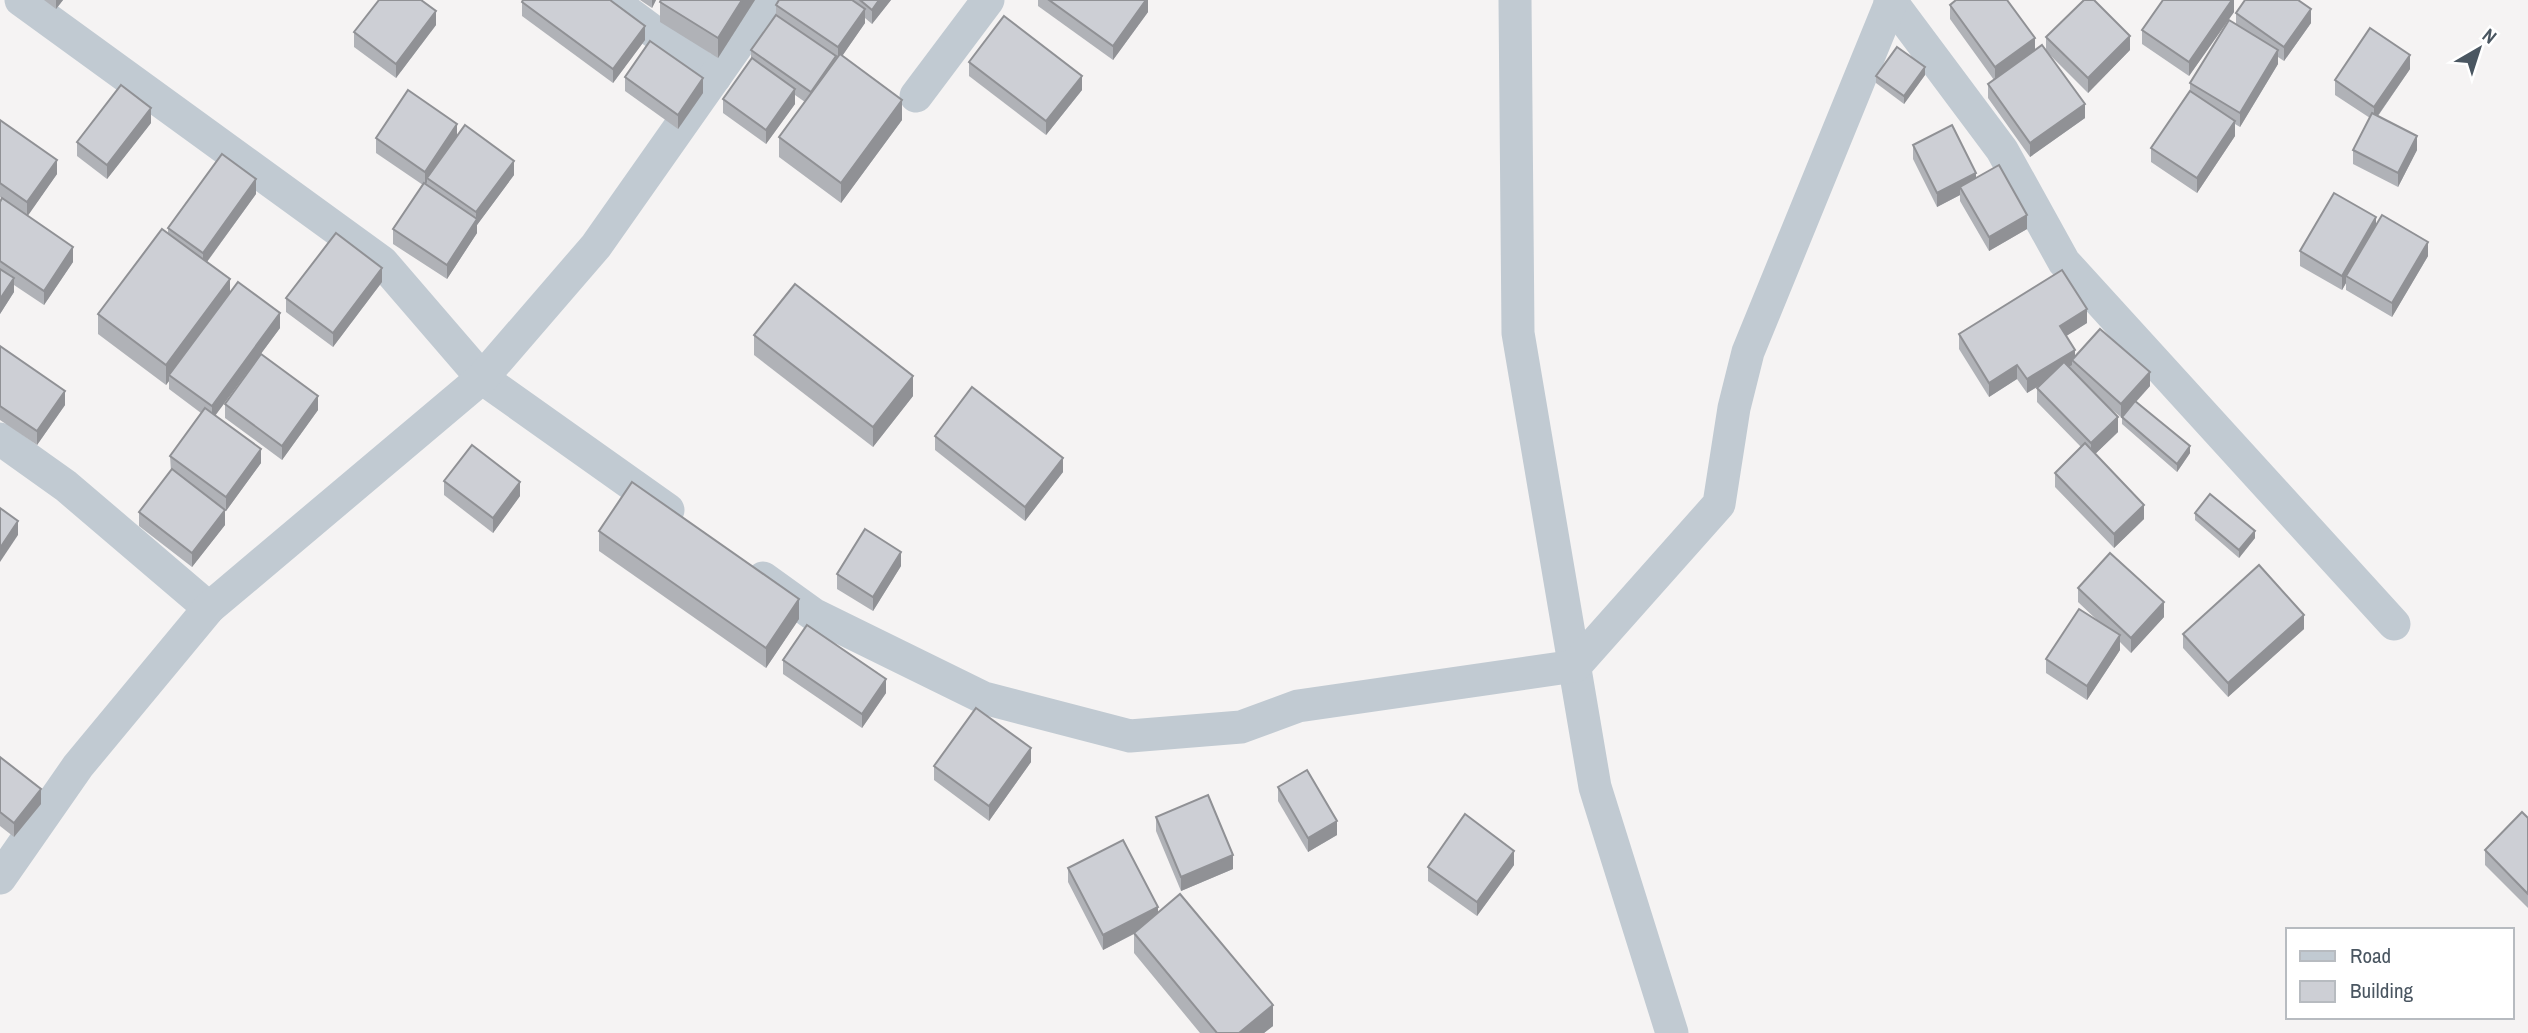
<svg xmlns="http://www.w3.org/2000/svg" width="2528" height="1033" font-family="'Archivo Narrow',sans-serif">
	<rect width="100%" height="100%" fill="#f5f3f3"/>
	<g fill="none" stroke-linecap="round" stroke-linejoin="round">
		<g stroke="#c1cad2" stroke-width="33">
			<polyline points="21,0 382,262 482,378 668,510"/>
			<polyline points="611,0 715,77"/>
			<polyline points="1515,0 1518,333 1595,787 1672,1033"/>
			<polyline points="1890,0 2002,150 2064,262 2394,624"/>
			<polyline points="916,96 988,0"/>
			<polyline points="0,439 66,486 209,608"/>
			<polyline points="763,578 813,614 984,698 1130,736 1241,727 1298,706 1575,666 1719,504 1734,408 1748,352 1891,2"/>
			<polyline points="0,878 78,766 209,608 482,378 596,246 769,0"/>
		</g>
	</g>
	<g fill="#b0b2b7">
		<polygon points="44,0 63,0 56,9"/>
		<polygon points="640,0 656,0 652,8"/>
		<polygon points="661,0 755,0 718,58 660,22 660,2"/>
		<polygon points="779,0 891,0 872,24 865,18 865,23 842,56 902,120 841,203 779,157 779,137 805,102 795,95 795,104 766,144 723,113 723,99 751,60 751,50 776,15 776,5"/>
		<polygon points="1038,0 1148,0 1148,12 1113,60 1038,6"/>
		<polygon points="2234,0 2234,12 2189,76 2142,44 2142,30"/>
		<polygon points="522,2 645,40 613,83 522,16"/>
		<polygon points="1950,5 2035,50 2046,51 2046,37 2130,50 2088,93 2047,52 2085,118 2030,157 1988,98 1988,84 1994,80 1950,19"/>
		<polygon points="2236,13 2311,23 2284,61 2278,57 2278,64 2240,127 2235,124 2235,136 2197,193 2151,162 2151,148 2190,92 2190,83 2236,24"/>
		<polygon points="436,25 396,78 354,47 354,32"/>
		<polygon points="969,62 1082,90 1046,135 969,76"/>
		<polygon points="2410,69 2378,116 2417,150 2398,187 2353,164 2353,150 2370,118 2335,95 2335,80"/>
		<polygon points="1925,75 1904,104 1876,83 1876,76"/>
		<polygon points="625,77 703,93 678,129 625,91"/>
		<polygon points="0,120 57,174 27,216 73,262 44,305 14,285 14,292 0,314 0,202 2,199 0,197"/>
		<polygon points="151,123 107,179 77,156 77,142"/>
		<polygon points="457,136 514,175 477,225 477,233 447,279 393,244 393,229 423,185 376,153 376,138"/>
		<polygon points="1913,145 1976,178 2027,229 1989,251 1960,201 1960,195 1937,207 1913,159"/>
		<polygon points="256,194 207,262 230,293 280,328 215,415 261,463 226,511 225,511 225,525 192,567 139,526 139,512 171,471 170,456 201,413 169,389 169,381 166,385 98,334 98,314 168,234 168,228"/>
		<polygon points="2376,225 2428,256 2392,317 2346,290 2346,283 2342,290 2300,266 2300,251"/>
		<polygon points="382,282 333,347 286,312 286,298"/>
		<polygon points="2087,323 2066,336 2075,357 2150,386 2136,402 2190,453 2177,472 2122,424 2122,418 2104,403 2118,432 2095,454 2144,519 2114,548 2055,487 2055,473 2081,447 2037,402 2037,388 2043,383 2027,393 2017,379 1989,397 1959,349 1959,334"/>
		<polygon points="754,335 913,396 873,447 754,355"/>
		<polygon points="0,346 65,405 37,445 0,420"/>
		<polygon points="225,404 318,410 282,460 225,418"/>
		<polygon points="935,436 1063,472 1025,521 935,450"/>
		<polygon points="444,481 520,496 493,533 444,495"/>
		<polygon points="2195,513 2255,538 2239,558 2195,520"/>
		<polygon points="599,531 799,619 766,668 599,551"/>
		<polygon points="901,566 873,611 837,589 837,574"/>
		<polygon points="2078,588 2164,617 2131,653 2120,642 2120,650 2087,700 2046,673 2046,659 2097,620 2078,602"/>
		<polygon points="2304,629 2228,697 2183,648 2183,634"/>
		<polygon points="783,660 886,693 862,728 783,674"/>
		<polygon points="0,757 41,804 14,837 0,826"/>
		<polygon points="1031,762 989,821 934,780 934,766"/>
		<polygon points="1278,787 1337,835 1308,852 1278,801"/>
		<polygon points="1156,817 1233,869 1181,891 1156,831"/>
		<polygon points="2528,818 2528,908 2485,865 2485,850"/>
		<polygon points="1514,865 1477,916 1428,881 1428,867"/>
		<polygon points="1068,868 1158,912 1273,1026 1264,1033 1200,1033 1134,953 1134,934 1103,950 1068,882"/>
	</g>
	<g fill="#909195">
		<polygon points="56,0 63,0 56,9"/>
		<polygon points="652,0 656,0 652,8"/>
		<polygon points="742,0 755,0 718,58 718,38"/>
		<polygon points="879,0 891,0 872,24 872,10"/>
		<polygon points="1146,0 1148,0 1148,12 1113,60 1113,46"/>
		<polygon points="2232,0 2234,0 2234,12 2189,76 2189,62"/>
		<polygon points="865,9 865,23 838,62 838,47"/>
		<polygon points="2311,9 2311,23 2284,61 2284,47"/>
		<polygon points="436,11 436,25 396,78 396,64"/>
		<polygon points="645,26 645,40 613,83 613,69"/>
		<polygon points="2130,36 2130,50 2088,93 2088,78"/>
		<polygon points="2035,38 2035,52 1995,81 1995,67"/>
		<polygon points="2278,50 2278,64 2240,127 2240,113"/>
		<polygon points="2410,55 2410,69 2374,121 2374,107"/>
		<polygon points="1925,67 1925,75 1904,104 1904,96"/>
		<polygon points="1082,76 1082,90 1046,135 1046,121"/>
		<polygon points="703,78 703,93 678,129 678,115"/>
		<polygon points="795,89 795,104 766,144 766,130"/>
		<polygon points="902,100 902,120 841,203 841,183"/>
		<polygon points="2085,104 2085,118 2030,157 2030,143"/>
		<polygon points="151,108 151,123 107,179 107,165"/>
		<polygon points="2235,121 2235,136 2197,193 2197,178"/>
		<polygon points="457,124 457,138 427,178 427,182 425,186 425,172"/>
		<polygon points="2417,136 2417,150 2398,187 2398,173"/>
		<polygon points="57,160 57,174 27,217 27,202"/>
		<polygon points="514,161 514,175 477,225 477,233 447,279 447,265 476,221 476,212"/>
		<polygon points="1976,173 1976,187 1960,187 1960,195 1937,207 1937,193"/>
		<polygon points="256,179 256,194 203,267 203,253"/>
		<polygon points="2027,215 2027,229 1989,251 1989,237"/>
		<polygon points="2376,217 2376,232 2346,276 2346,283 2342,290 2342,276"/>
		<polygon points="2428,242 2428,256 2392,317 2392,303"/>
		<polygon points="73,247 73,262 44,305 44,291"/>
		<polygon points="382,268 382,282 333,347 333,333"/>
		<polygon points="14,278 14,292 0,314 0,299"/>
		<polygon points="230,279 230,300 169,375 169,381 166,385 166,365"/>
		<polygon points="2087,309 2087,323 2060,340 2060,326"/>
		<polygon points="280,313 280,328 212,420 212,406"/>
		<polygon points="2075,350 2075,363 2072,360 2072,365 2027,393 2027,379"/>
		<polygon points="2017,365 2017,379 1989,397 1989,383"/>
		<polygon points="2150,372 2150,386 2121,418 2121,404"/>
		<polygon points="913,376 913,396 873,447 873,427"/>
		<polygon points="65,391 65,405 37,445 37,431"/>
		<polygon points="318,396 318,410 282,460 282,446"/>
		<polygon points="2118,417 2118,432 2091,458 2091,443"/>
		<polygon points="2190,446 2190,453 2177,472 2177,464"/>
		<polygon points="261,449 261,463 226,511 226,497"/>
		<polygon points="1063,458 1063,472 1025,521 1025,507"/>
		<polygon points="520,482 520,496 493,533 493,518"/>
		<polygon points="2144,505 2144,519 2114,548 2114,534"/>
		<polygon points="225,510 225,525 192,567 192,553"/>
		<polygon points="18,521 18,535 0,562 0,548"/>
		<polygon points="2255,531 2255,538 2239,558 2239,550"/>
		<polygon points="901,552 901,566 873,611 873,597"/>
		<polygon points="799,599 799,619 766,668 766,648"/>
		<polygon points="2164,602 2164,617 2131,653 2131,638"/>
		<polygon points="2304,615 2304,629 2228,697 2228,683"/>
		<polygon points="2120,635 2120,650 2087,700 2087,686"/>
		<polygon points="886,679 886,693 862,728 862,714"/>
		<polygon points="1031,748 1031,762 989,821 989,806"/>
		<polygon points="41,789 41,804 14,837 14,823"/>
		<polygon points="1337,821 1337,835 1308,852 1308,838"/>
		<polygon points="1514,851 1514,865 1477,916 1477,902"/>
		<polygon points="1233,855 1233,869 1181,891 1181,877"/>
		<polygon points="1158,907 1158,921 1103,950 1103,935"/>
		<polygon points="1273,1005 1273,1026 1264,1033 1239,1033"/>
	</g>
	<g fill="#cdcfd5" stroke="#909195" stroke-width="2">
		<polygon points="379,0 421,0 436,11 396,64 354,32"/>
		<polygon points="523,0 610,0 645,26 613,69 522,2"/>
		<polygon points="661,0 742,0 718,38 660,2"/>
		<polygon points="779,0 852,0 865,9 838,47 776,5"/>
		<polygon points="860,0 879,0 872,10"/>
		<polygon points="1049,0 1146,0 1113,46"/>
		<polygon points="1956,0 2007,0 2035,38 1995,67 1950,5"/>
		<polygon points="2084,0 2094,0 2130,36 2088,78 2046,37"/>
		<polygon points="2163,0 2232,0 2189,62 2142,30"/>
		<polygon points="2245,0 2298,0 2311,9 2284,47 2236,13"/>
		<polygon points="776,15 836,56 811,92 751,50"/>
		<polygon points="1004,16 1082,76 1046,121 969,62"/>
		<polygon points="2229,20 2278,50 2240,113 2190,83"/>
		<polygon points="2370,28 2410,55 2374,107 2335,80"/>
		<polygon points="650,41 703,78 678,115 625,77"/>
		<polygon points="2042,45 2085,104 2030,143 1988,84"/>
		<polygon points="1897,47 1925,67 1904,96 1876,76"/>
		<polygon points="840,54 902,100 841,183 779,137"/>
		<polygon points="752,58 795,89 766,130 723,99"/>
		<polygon points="121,85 151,108 107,165 77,142"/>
		<polygon points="408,90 457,124 425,172 376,138"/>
		<polygon points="2190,91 2235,121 2197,178 2151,148"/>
		<polygon points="2372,113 2417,136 2398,173 2353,150"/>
		<polygon points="0,120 57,160 27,202 0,183"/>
		<polygon points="465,125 514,161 476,212 427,178"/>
		<polygon points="1952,125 1976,173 1937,193 1913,145"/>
		<polygon points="222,154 256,179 203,253 168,228"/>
		<polygon points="1999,165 2027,215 1989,237 1960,187"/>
		<polygon points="424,183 477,219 447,265 393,229"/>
		<polygon points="2334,193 2376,217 2342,276 2300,251"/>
		<polygon points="2,198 73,247 44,291 0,261 0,202"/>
		<polygon points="2382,215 2428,242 2392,303 2346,276"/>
		<polygon points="162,229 230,279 166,365 98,314"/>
		<polygon points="336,233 382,268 333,333 286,298"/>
		<polygon points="0,269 14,278 0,299"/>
		<polygon points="2062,270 2087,309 2060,326 2075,350 2027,379 2017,365 1989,383 1959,334"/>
		<polygon points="238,282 280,313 212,406 169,375"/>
		<polygon points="795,284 913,376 873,427 754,335"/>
		<polygon points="2100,329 2150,372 2121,404 2072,360"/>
		<polygon points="0,346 65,391 37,431 0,406"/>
		<polygon points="261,354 318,396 282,446 225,404"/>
		<polygon points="2064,362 2118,417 2091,443 2037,388"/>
		<polygon points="972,387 1063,458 1025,507 935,436"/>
		<polygon points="2135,401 2190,446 2177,464 2122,417"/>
		<polygon points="205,408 261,449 226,497 170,456"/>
		<polygon points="2085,443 2144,505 2114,534 2055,473"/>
		<polygon points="472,445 520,482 493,518 444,481"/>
		<polygon points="172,469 225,510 192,553 139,512"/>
		<polygon points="632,482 799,599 766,648 599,531"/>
		<polygon points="2210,494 2255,531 2239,550 2195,513"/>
		<polygon points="0,508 18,521 0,548"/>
		<polygon points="865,529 901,552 873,597 837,574"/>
		<polygon points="2110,553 2164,602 2131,638 2078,588"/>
		<polygon points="2259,565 2304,615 2228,683 2183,634"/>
		<polygon points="2079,609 2120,635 2087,686 2046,659"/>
		<polygon points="807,625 886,679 862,714 783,660"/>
		<polygon points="976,708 1031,748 989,806 934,766"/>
		<polygon points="0,757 41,789 14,823 0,812"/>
		<polygon points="1307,770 1337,821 1308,838 1278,787"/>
		<polygon points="1208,795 1233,855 1181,877 1156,817"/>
		<polygon points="2522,812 2528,818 2528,894 2485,850"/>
		<polygon points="1465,814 1514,851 1477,902 1428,867"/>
		<polygon points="1123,840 1158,907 1103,935 1068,868"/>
		<polygon points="1180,894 1273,1005 1239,1033 1217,1033 1134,933"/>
	</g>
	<rect x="2286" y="928" width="228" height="91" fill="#ffffff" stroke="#b7bbc0" stroke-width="2"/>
	<rect x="2300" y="951" width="35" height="10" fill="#c1cad2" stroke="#b7bbc0" stroke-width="2"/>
	<text x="2350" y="963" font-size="21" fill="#4a5661">Road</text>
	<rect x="2300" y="981" width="35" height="21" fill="#cdcfd5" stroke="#b7bbc0" stroke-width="2"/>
	<text x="2350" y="998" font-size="21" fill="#4a5661">Building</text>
	<g transform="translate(2479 49) rotate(39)" stroke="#ffffff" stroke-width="5" paint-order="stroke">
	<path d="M0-5L12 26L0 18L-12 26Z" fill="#4a5661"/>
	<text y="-10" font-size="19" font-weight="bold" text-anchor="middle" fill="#4a5661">N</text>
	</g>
</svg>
